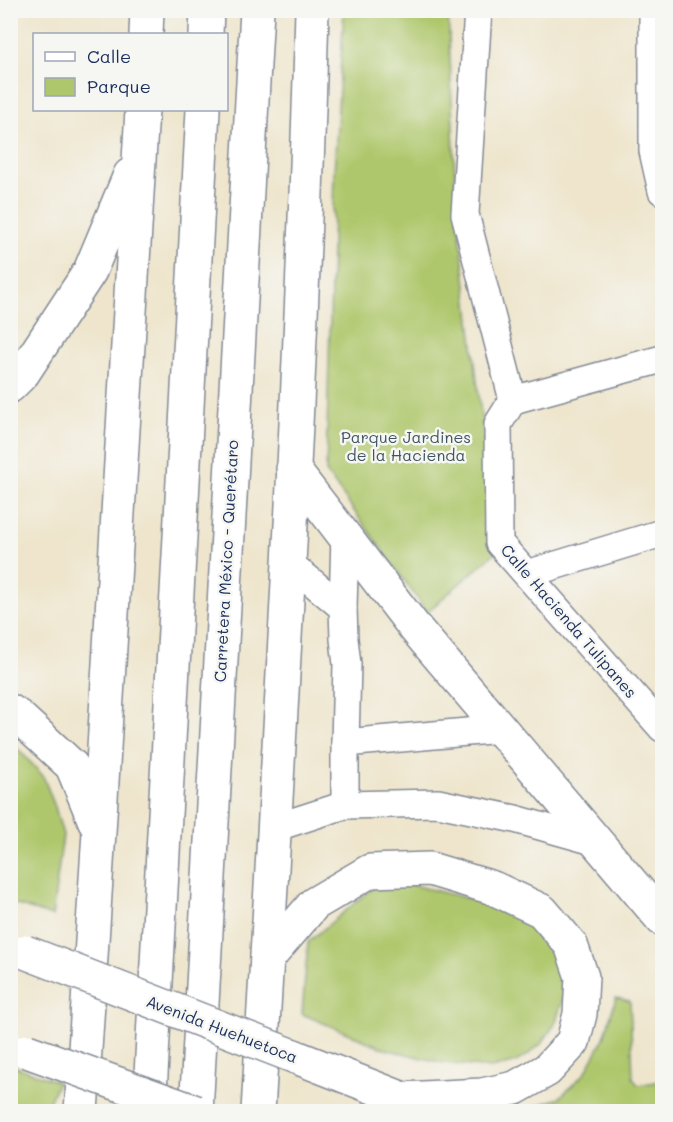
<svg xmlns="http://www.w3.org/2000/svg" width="673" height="1122" font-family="Mali,sans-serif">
	<rect width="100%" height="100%" fill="#f6f6f2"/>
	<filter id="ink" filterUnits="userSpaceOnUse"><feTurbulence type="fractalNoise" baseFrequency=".0167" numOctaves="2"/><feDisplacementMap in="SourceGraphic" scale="12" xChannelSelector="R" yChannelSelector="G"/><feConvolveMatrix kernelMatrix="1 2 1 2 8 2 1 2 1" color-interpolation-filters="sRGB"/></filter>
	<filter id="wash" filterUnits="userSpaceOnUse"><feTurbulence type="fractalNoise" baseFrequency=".008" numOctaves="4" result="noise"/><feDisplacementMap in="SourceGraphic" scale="24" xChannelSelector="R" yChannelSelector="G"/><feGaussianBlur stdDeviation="1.35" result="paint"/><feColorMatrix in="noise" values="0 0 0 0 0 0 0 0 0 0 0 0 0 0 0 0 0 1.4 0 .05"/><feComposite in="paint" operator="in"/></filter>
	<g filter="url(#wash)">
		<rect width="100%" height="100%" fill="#eee5cc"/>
		<g fill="#afc76c" stroke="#657b65" stroke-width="1.5">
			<polygon points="344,11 448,11 456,200 497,551 427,612 326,472 334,173"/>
			<polygon points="11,743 20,751 43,776 55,807 63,835 52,916 11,903"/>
			<polygon points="409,884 502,907 529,924 553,943 567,986 555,1024 542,1043 528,1055 514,1063 490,1068 444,1063 385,1049 302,1014 308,942 375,886"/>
			<polygon points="616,998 630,1001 633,1078 638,1085 662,1081 662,1111 522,1111 559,1098 585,1073 604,1038"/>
			<polygon points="11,1065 58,1082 45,1111 11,1111"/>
		</g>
	</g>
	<g filter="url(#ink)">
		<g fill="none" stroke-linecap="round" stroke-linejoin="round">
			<g stroke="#848a95" stroke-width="30">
				<g id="minor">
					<polyline points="478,10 465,214 513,400 498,424 499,543 662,728"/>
					<polyline points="653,10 653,151 662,191"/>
					<polyline points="513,400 662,359"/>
					<polyline points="288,562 343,608 344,639 347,664 345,743 501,729"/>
					<polyline points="527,574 662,533"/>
					<polyline points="343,608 345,535"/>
					<polyline points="345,743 345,805"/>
					<polyline points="274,828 345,805 438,803 515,819 597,842"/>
				</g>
			</g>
			<g stroke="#848a95" stroke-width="36">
				<g id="major">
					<polyline points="146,34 147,10"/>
					<polyline points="10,386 23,373 90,271 130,175"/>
					<polyline points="293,469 415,628 662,919"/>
					<polyline points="10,711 19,717 72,766 96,824"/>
					<polyline points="267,959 314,904 370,871 430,869 493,888 542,911 571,945 582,977 580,1014 573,1042 547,1070 515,1088 482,1095 403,1099"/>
					<polyline points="296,1057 424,1107"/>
					<polyline points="81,1112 99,832 142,110"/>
					<path d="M258 1112C279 745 302 378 312 10"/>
				</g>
			</g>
			<g stroke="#848a95" stroke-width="36">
				<g id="highway">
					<polyline points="206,34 207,10"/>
					<polyline points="149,1112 203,110"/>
					<polyline points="196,1112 257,10"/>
				</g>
			</g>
			<use href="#minor" stroke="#fff" stroke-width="27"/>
			<use href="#major" stroke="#fff" stroke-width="33"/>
			<use href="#highway" stroke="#fff" stroke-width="33"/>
			<g stroke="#848a95" stroke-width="36" stroke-linecap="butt">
				<g id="major-bridge">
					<polyline points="25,952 296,1057"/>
					<polyline points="27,1051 196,1112"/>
				</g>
			</g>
			<use href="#major-bridge" stroke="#fff" stroke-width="33"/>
		</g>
	</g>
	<g text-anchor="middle" stroke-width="5" stroke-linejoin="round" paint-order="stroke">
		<g font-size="16" fill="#405562" stroke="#f6f6f2">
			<text x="406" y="443">Parque Jardines<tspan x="406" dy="18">de la Hacienda</tspan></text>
		</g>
		<g font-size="16" fill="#1b2f5e" stroke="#f6f6f2">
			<text transform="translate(226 561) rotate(-87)" y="6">Carretera México - Querétaro</text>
			<text transform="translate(569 621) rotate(49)" y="6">Calle Hacienda Tulipanes</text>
			<text transform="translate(222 1029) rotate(21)" y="6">Avenida Huehuetoca</text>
		</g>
	</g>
	<rect width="673" height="1122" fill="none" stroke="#f6f6f2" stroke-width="36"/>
	<rect x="33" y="33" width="195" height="78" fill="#f6f6f2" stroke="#9ea6b7" stroke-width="1.5"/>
	<rect x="45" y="52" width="30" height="9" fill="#ffffff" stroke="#9ea6b7" stroke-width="1.5"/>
	<text x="87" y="63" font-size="18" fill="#1b2f5e">Calle</text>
	<rect x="45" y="78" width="30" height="18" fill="#afc76c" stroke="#9ea6b7" stroke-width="1.5"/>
	<text x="87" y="93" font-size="18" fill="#1b2f5e">Parque</text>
</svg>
